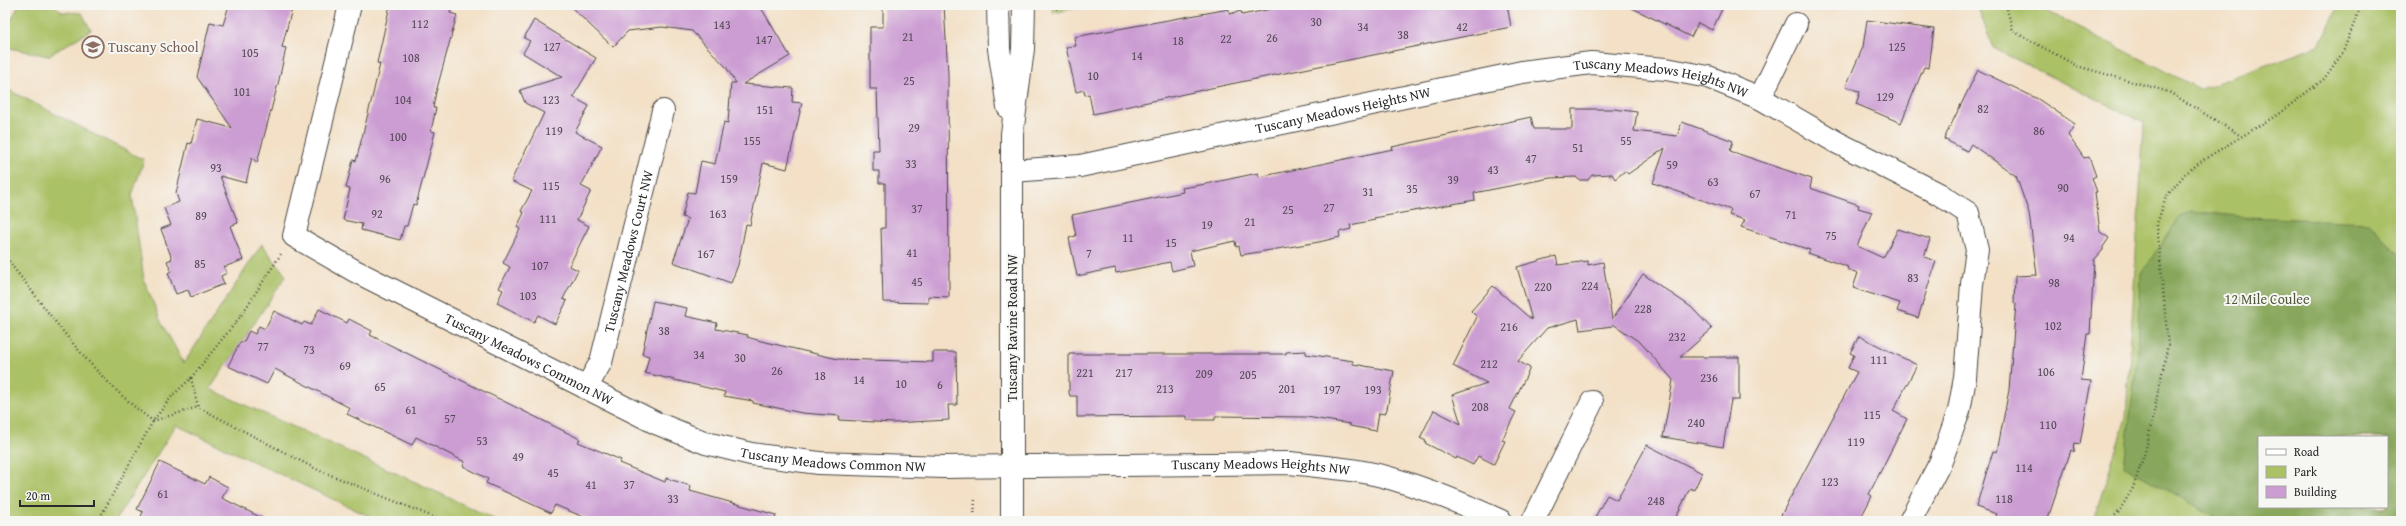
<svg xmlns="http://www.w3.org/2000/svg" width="2406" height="526" font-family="'Gentium Book Plus',serif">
	<rect width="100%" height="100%" fill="#f6f6f2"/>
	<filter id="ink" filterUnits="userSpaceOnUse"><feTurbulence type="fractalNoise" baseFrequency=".025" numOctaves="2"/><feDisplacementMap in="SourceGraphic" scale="8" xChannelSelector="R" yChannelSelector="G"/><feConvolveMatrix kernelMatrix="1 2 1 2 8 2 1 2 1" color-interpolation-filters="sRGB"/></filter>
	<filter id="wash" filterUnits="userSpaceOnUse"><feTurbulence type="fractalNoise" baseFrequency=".012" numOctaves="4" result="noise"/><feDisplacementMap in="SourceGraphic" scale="16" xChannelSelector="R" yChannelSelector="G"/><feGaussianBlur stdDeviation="0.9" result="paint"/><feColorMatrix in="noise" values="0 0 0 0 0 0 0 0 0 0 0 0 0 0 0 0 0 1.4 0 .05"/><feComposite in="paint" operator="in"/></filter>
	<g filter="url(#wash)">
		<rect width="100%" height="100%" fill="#f3e0c6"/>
		<g fill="#abc166" stroke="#6b7648" fill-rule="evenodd">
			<polygon points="19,5 54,5 62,12 82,13 91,30 48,56 5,47 5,32"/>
			<polygon points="1053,5 1090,5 1053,13"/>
			<path d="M1977 5H2035L2200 89 2319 46 2339 5H2401V521H2093L2126 418 2144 123 1993 48ZM2259 437H2387V507H2259Z"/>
			<path d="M5 88 144 160 132 195 144 280 161 322 184 363 262 244 286 276 210 389C306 433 403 475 498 521H379L176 425 115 521H5Z"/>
		</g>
		<path fill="#88a75b" stroke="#5a6943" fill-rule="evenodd" d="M2191 211 2246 217 2368 222 2401 256V521H2222L2124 466 2138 349 2141 274 2178 219ZM2259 437H2387V507H2259Z"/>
		<g id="blocks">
			<g fill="#cc9dd3">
				<polygon points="229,5 293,5 282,47 286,48 279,80 257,163 252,157 246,183 220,176 238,223 230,226 243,260 224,267 227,273 221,276 224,284 191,297 188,290 176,294 168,273 171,271 167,261 172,259 161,229 171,225 164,208 179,202 176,193 188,143 191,144 197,119 232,128 197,77 210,22 223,25"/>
				<polygon points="390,5 452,5 450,13 457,15 436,92 433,108 436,108 431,131 435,132 430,152 416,205 413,204 407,226 404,226 400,240 361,230 362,224 343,220 350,189 346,188 353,160 356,161 372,98 380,64 377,63"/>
				<polygon points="569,5 757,5 763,11 790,56 743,84 793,88 792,102 802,103 787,169 763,163 750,225 746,224 738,265 731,283 673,262 688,219 682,217 688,192 695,193 701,161 715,164 724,122 728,123 731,83 736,83 726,67 692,31 662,27 628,31 613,47"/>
				<polygon points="883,5 944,5 948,74 949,297 928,296 928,303 883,302 881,228 885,228 885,183 879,183 879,171 873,171 873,150 879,150 877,89 870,89 870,27 883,27"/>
				<polygon points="1290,5 1507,5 1511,27 1216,87 1093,114 1089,94 1085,95 1084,90 1076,92 1066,47 1076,46 1074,37 1229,9 1229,14 1241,11 1242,15"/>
				<polygon points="1626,5 1724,5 1712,30 1698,23 1691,37"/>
				<polygon points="534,20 596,58 573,97 589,106 575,132 602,146 581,186 591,191 577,220 589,226 569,266 578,270 563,299 567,301 555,324 538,315 534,322 497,303 503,290 499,288 510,267 503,263 520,229 517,227 524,213 521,211 532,191 511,181 544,113 525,103 520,90 562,77 523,53 530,41 524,38"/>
				<polygon points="1867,20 1934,29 1929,68 1924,67 1901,123 1856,104 1860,92 1846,86 1863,47"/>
				<polygon points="1978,70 2038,99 2075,124 2068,135 2084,158 2089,157 2096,176 2092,178 2097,192 2095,192 2100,232 2109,238 2103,247 2103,250 2094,260 2090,334 2087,334 2081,380 2091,381 2080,444 2075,443 2074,452 2071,450 2047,521 1994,521 1997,514 1976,507 1993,451 1997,452 2009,390 2016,304 2014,303 2015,276 2037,275 2029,213 2016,176 1971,144 1967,151 1944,139"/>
				<polygon points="1572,109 1614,109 1637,112 1634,131 1677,136 1682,122 1733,141 1730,151 1812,179 1810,188 1859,205 1858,208 1872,212 1857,246 1883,258 1898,229 1930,239 1924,257 1936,261 1918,318 1897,311 1900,303 1853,288 1858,273 1847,269 1848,267 1808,253 1810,250 1741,227 1745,220 1729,215 1731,210 1653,183 1665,148 1628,174 1625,171 1615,179 1612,174 1592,175 1588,180 1579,180 1576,177 1550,178 1474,193 1475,200 1374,218 1375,220 1350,225 1351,229 1339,232 1340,237 1319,242 1241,255 1239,246 1236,247 1235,241 1190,251 1193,266 1172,271 1170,262 1116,273 1115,268 1077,276 1069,238 1076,236 1072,215 1183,192 1182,188 1206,184 1258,173 1259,177 1393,149 1392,147 1531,117 1534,129 1572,129"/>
				<polygon points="1556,256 1558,265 1588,261 1588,265 1603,262 1612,319 1643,274 1691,307 1712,329 1680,357 1739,357 1739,400 1731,400 1723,447 1663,437 1673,380 1641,343 1613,324 1613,326 1580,330 1578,319 1547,328 1518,361 1530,368 1510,409 1516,412 1502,440 1505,441 1494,464 1478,456 1473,465 1457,457 1456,459 1425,443 1426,441 1420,438 1434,410 1461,424 1452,395 1487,383 1453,366 1477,317 1471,311 1493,286 1532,320 1517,267"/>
				<polygon points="653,301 687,308 685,316 717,323 716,329 748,335 747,337 761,341 838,359 933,362 933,352 956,352 957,405 948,405 949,420 893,423 839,420 840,416 802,413 753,403 753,401 724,396 725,392 645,373 649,356 642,354"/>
				<polygon points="319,309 347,323 349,319 372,331 370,335 580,439 578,442 621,460 619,463 665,482 666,478 691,486 690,491 776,515 775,521 593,521 555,505 551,513 486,483 488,479 463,466 465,462 416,437 412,445 347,414 350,408 275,369 267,384 228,366 240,342 243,343 249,331 255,334 259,326 265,329 274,311 302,325 304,322 311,325"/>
				<polygon points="1859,336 1917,365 1893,411 1907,419 1869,494 1872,496 1859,521 1778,521 1857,372 1848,368 1854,355 1850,353"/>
				<polygon points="1306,351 1306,354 1353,361 1353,364 1394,371 1387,409 1385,414 1379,413 1376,431 1350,426 1350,424 1306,417 1215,416 1215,420 1187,420 1187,416 1077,417 1077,396 1070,396 1069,393 1069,354 1286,354 1286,352"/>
				<polygon points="1647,445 1702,473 1694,490 1690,488 1674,521 1593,521 1607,495 1617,500"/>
				<polygon points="160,462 205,484 209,477 228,487 222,498 268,521 139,521 143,512 137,509"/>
			</g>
		</g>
	</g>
	<g filter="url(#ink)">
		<use href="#blocks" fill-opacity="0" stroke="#494642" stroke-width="1"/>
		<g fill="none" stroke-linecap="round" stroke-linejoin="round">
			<g stroke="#494642" stroke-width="24">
				<g id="minor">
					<path id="s1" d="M350 5 294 236 355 271 656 423 706 443 751 454 819 463 943 467 1290 463C1325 467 1360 469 1393 479 1431 490 1466 505 1501 521"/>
					<polyline points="998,5 999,49 1008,107"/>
					<polyline points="1760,98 1796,24"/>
					<path id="s2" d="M1012 171 1080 166 1522 72 1591 63 1666 69 1708 77 1760 98 1838 143 1939 194 1968 213 1977 250 1972 284 1965 378 1959 411 1941 461 1910 521"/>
					<path id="s3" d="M586 388 601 362 663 111"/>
					<polyline points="1012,521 1012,134 1023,49 1024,5"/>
					<polyline points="1533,521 1592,402"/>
				</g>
			</g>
			<g stroke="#494642" stroke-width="2.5" stroke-dasharray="1 3" stroke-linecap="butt">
				<polyline points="2006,5 2013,31 2077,66 2169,92 2241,136"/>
				<polyline points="1056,9 1061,5"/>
				<path d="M5 254C12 268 25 281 34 294 69 340 106 387 153 421L198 407"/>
				<polyline points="191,378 198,407 316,469 443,521"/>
				<polyline points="98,521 153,421 173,395 191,378 240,317 281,254"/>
				<polyline points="974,521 975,497"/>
				<polyline points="2109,521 2118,513 2133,488 2146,449 2168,345 2157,224 2166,197 2185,174 2206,158 2277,115 2324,79 2343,52 2361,5"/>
				<polyline points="2397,521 2401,507"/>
			</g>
			<use href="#minor" stroke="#fff" stroke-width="22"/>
		</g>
	</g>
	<defs>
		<g id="school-ring" transform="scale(1.15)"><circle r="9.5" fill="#f6f6f2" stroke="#8d6e63" stroke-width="1.5"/><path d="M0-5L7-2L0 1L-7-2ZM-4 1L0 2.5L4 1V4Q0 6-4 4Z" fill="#8d6e63"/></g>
	</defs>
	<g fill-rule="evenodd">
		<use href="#school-ring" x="93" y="47"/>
	</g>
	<g text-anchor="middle" stroke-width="4" stroke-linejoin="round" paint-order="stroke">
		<g font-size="12" fill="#534855">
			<text x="1316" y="26">30</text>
			<text x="420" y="28">112</text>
			<text x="722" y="29">143</text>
			<text x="1363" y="31">34</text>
			<text x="1462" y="31">42</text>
			<text x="1403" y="39">38</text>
			<text x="908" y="41">21</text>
			<text x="1272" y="42">26</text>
			<text x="1226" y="43">22</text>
			<text x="764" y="44">147</text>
			<text x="1178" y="45">18</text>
			<text x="552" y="51">127</text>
			<text x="1897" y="51">125</text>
			<text x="250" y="57">105</text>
			<text x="1137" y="60">14</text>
			<text x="411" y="62">108</text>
			<text x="1093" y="80">10</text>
			<text x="909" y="85">25</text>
			<text x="242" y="96">101</text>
			<text x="1885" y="101">129</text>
			<text x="403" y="104">104</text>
			<text x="551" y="104">123</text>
			<text x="1983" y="113">82</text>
			<text x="765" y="114">151</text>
			<text x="914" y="132">29</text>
			<text x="554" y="135">119</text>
			<text x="2039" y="135">86</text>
			<text x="398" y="141">100</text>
			<text x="752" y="145">155</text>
			<text x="1626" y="145">55</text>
			<text x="1578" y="152">51</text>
			<text x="1531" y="163">47</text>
			<text x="911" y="168">33</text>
			<text x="1672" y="169">59</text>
			<text x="216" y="172">93</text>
			<text x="1493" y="174">43</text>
			<text x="385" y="183">96</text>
			<text x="729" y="183">159</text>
			<text x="1453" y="184">39</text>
			<text x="1713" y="186">63</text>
			<text x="551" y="190">115</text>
			<text x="2063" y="192">90</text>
			<text x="1412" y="193">35</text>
			<text x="1368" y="196">31</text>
			<text x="1755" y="198">67</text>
			<text x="1329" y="212">27</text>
			<text x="917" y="213">37</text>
			<text x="1288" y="214">25</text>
			<text x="377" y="218">92</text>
			<text x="718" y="218">163</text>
			<text x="1791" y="219">71</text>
			<text x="201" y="220">89</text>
			<text x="548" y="223">111</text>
			<text x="1250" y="226">21</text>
			<text x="1207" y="229">19</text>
			<text x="1831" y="240">75</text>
			<text x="1128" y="242">11</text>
			<text x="2069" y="242">94</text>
			<text x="1171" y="247">15</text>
			<text x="912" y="257">41</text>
			<text x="706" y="258">167</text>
			<text x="1089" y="258">7</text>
			<text x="200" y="268">85</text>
			<text x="540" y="270">107</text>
			<text x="1913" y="282">83</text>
			<text x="917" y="286">45</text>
			<text x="2054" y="287">98</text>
			<text x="1590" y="290">224</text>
			<text x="1543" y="291">220</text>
			<text x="528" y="300">103</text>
			<text x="1643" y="313">228</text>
			<text x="2053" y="330">102</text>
			<text x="1509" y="331">216</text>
			<text x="664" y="335">38</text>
			<text x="1677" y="341">232</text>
			<text x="263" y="351">77</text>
			<text x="309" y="354">73</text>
			<text x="699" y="359">34</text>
			<text x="740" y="362">30</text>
			<text x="1879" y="364">111</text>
			<text x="1489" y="368">212</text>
			<text x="345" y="370">69</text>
			<text x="777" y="375">26</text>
			<text x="2046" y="376">106</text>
			<text x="1085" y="377">221</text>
			<text x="1124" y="377">217</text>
			<text x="1204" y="378">209</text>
			<text x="1248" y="379">205</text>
			<text x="820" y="380">18</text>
			<text x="1709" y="382">236</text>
			<text x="859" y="384">14</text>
			<text x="901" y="388">10</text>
			<text x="940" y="389">6</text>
			<text x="380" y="391">65</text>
			<text x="1165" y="393">213</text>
			<text x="1287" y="393">201</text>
			<text x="1332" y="394">197</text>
			<text x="1373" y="394">193</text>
			<text x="1480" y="411">208</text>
			<text x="411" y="414">61</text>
			<text x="1872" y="419">115</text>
			<text x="450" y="423">57</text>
			<text x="1696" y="427">240</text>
			<text x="2048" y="429">110</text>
			<text x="482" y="445">53</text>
			<text x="1856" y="446">119</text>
			<text x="518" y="461">49</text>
			<text x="2024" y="472">114</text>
			<text x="553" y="477">45</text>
			<text x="1830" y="486">123</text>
			<text x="591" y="489">41</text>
			<text x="629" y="489">37</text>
			<text x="163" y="498">61</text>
			<text x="673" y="503">33</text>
			<text x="2004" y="503">118</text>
			<text x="1656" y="505">248</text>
		</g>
		<g font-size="14" fill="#785e54" stroke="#f6f6f2" text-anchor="start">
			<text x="108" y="52">Tuscany School</text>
		</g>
		<g font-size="14" fill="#2b2b2b" stroke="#f6f6f2">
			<text dy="5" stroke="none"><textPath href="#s2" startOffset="661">Tuscany Meadows Heights NW</textPath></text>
			<text dy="5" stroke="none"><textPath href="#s2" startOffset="337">Tuscany Meadows Heights NW</textPath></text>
			<text dy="5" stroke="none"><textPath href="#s3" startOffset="144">Tuscany Meadows Court NW</textPath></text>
			<text transform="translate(1012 328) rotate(-90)" y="5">Tuscany Ravine Road NW</text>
			<text dy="5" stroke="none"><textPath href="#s1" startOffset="503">Tuscany Meadows Common NW</textPath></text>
			<text dy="5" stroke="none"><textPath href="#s1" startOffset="828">Tuscany Meadows Common NW</textPath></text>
			<text dy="5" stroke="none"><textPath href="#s1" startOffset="1256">Tuscany Meadows Heights NW</textPath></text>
		</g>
		<g font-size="14" fill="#51583d" stroke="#f6f6f2">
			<text x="2267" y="304">12 Mile Coulee</text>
		</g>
	</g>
	<rect width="2406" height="526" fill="none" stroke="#f6f6f2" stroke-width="20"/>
	<rect x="2258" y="436" width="130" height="72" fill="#f6f6f2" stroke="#a5a5a2"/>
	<rect x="2266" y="449" width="20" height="6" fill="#ffffff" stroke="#a5a5a2"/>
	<text x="2294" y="456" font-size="12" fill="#2b2b2b">Road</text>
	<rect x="2266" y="466" width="20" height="12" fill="#abc166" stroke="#a5a5a2"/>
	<text x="2294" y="476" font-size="12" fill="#2b2b2b">Park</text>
	<rect x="2266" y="486" width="20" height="12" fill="#cc9dd3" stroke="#a5a5a2"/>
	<text x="2294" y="496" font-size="12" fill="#2b2b2b">Building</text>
	<path d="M20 500v6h74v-6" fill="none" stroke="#2b2b2b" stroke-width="2"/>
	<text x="26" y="500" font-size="12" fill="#2b2b2b" stroke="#f6f6f2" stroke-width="3" paint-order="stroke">20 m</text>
</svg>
